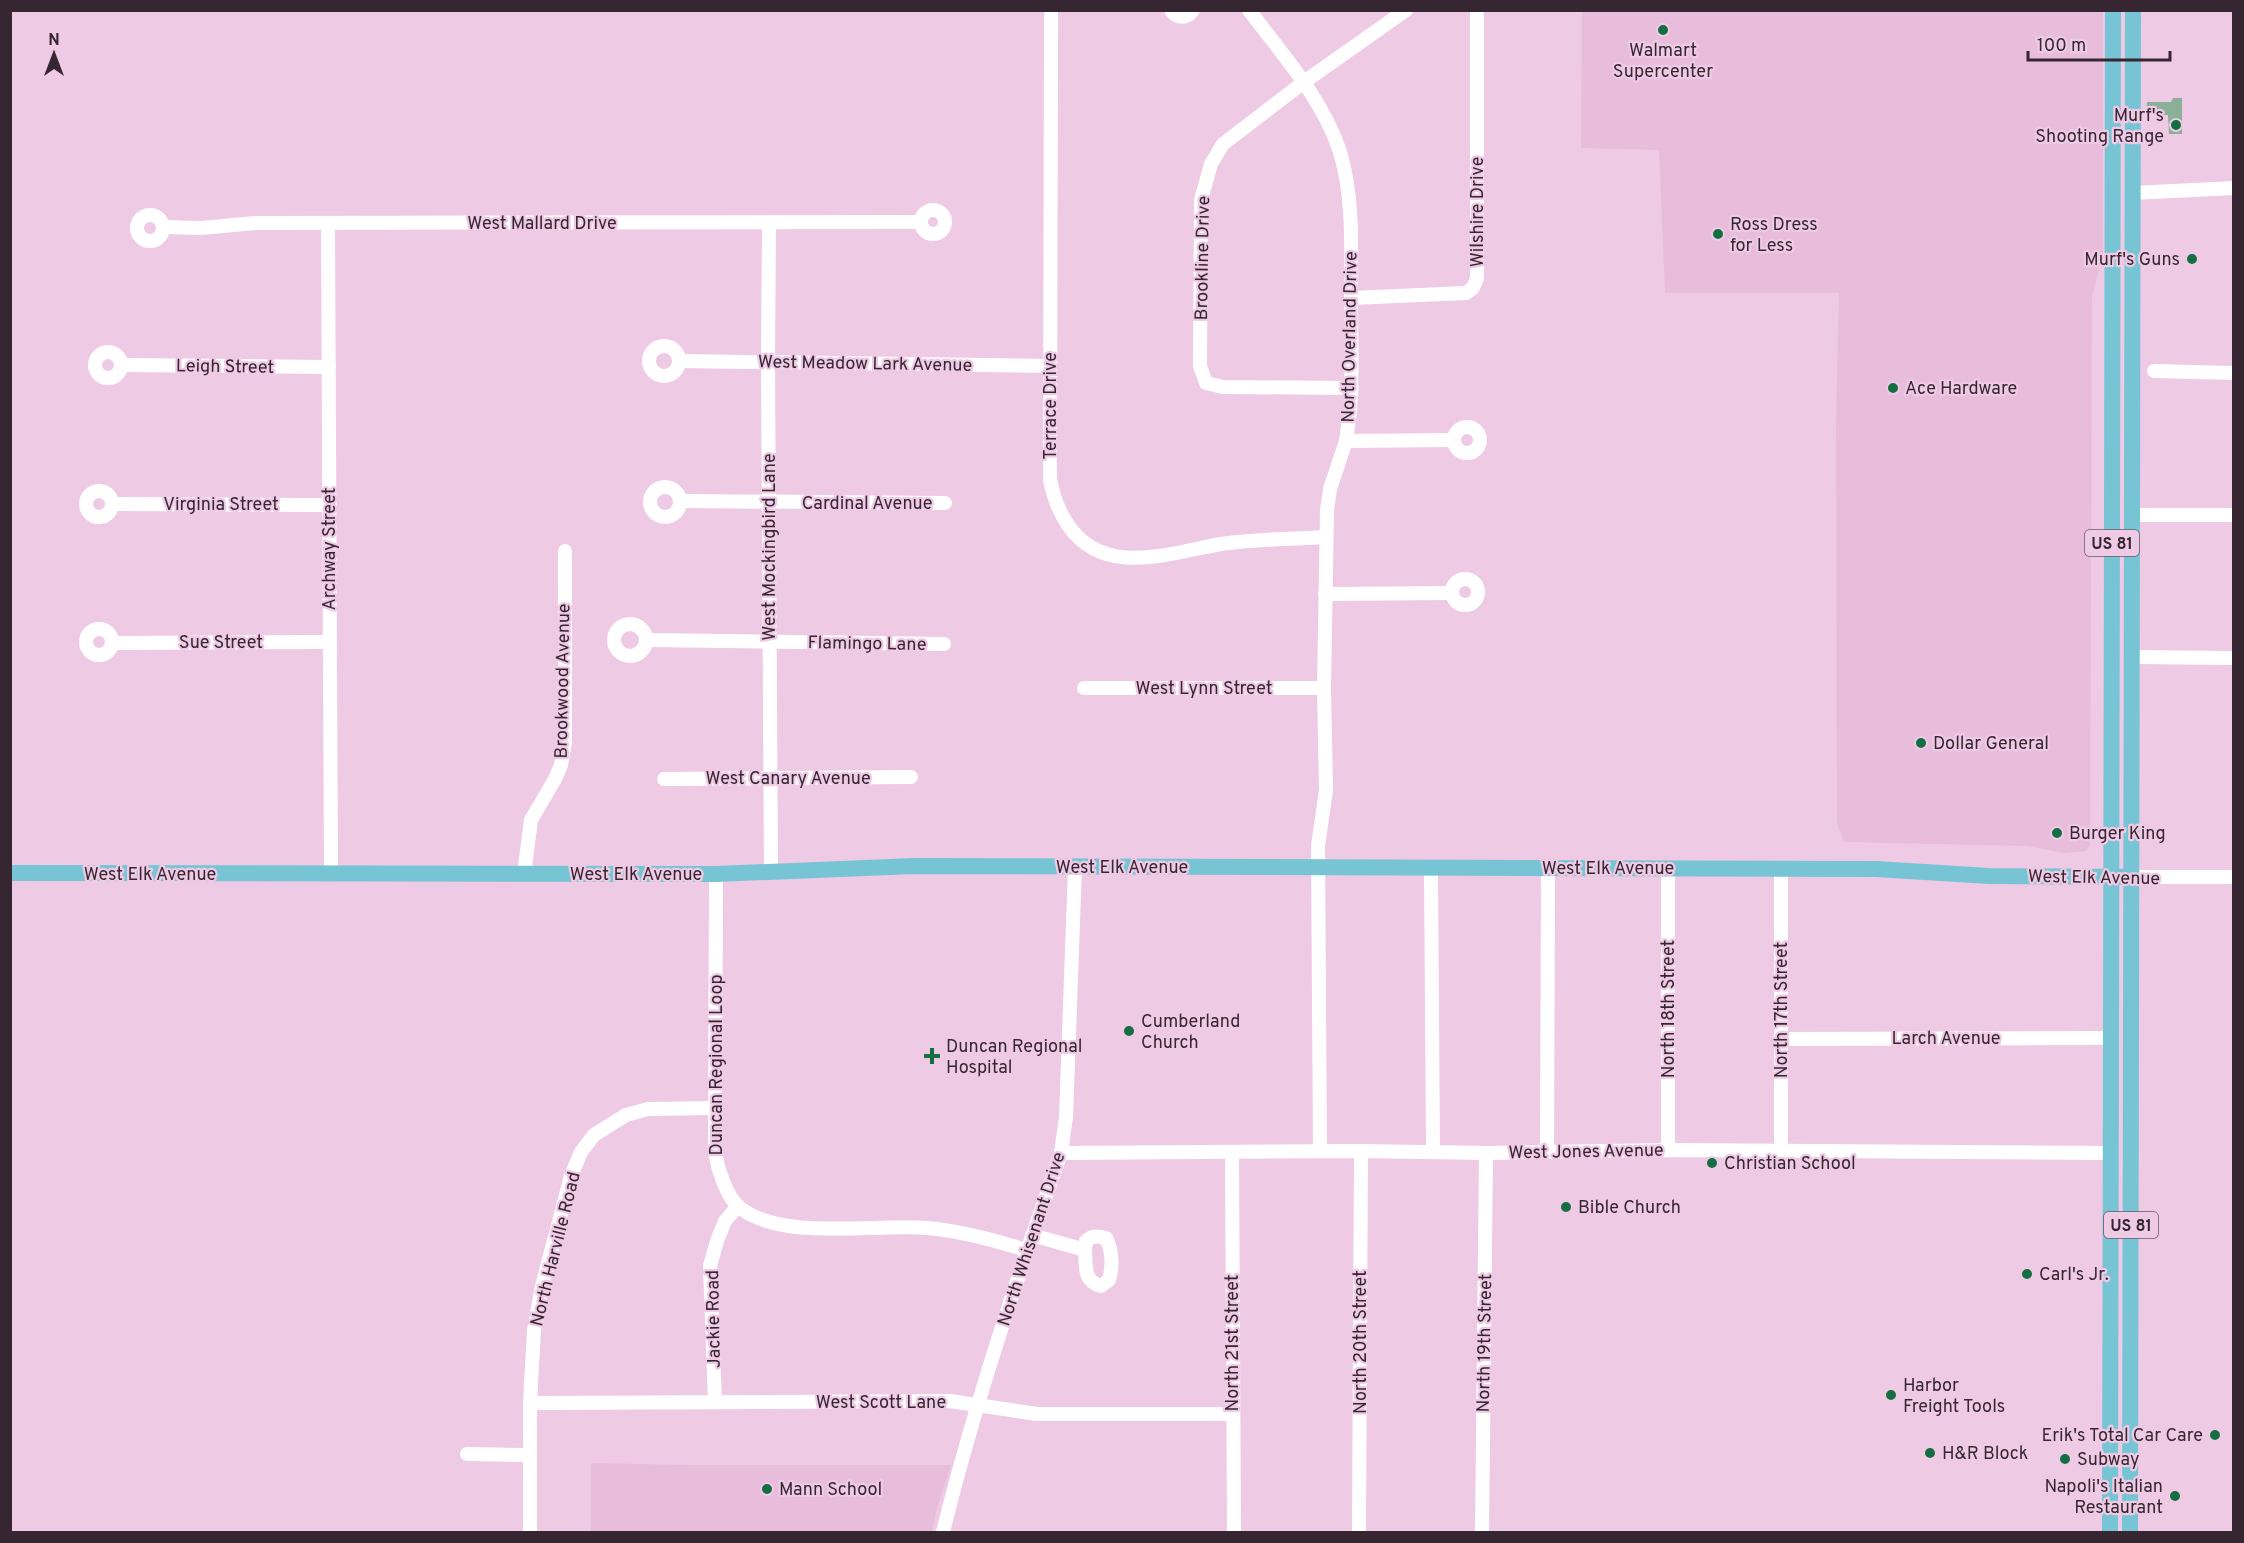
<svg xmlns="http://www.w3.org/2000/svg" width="2244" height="1543" font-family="Overpass,sans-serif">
	<rect width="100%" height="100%" fill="#efcae5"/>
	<g fill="#e8bddc">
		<polygon points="1582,11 2103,11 2103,254 2092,297 2090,846 2086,851 2064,853 2027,846 1844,842 1837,824 1836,423 1839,293 1665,293 1659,150 1581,148"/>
		<polygon points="591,1463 689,1465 951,1465 936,1512 932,1532 591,1532"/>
	</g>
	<polygon fill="#8ab097" points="2173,98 2182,98 2182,134 2169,134 2168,115 2146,115 2147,102 2171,102"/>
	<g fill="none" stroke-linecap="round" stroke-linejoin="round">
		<g stroke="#fff" stroke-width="14">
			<path d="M1051 10 1050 479C1053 497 1058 510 1068 525 1104 578 1169 553 1221 544 1255 539 1291 539 1326 537"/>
			<path d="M1171 10C1177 19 1187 19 1193 10"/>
			<path d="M1249 10C1282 54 1323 99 1340 152 1354 199 1351 248 1351 297 1351 335 1353 373 1350 411L1346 441 1330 489 1327 510 1324 688 1326 790 1318 846 1320 1151"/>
			<polyline points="2133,193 2234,188"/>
			<circle cx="933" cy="222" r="12"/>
			<circle cx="150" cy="228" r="13"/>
			<polyline points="328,223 331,874"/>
			<polyline points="769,224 768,361 771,871"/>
			<polyline points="163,227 201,228 255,223 920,222"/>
			<polyline points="1351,298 1466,293 1473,288 1477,278 1477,10"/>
			<circle cx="664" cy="361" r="15"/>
			<circle cx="108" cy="365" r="13"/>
			<polyline points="680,361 1050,366"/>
			<polyline points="121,365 329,367"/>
			<polyline points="2154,371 2234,373"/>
			<polyline points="1352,388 1223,387 1206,383 1200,366 1201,200 1211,164 1223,144 1304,82 1406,10"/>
			<circle cx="1467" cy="440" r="13"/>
			<polyline points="1346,441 1454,440"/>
			<circle cx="665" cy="502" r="15"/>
			<circle cx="99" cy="504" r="13"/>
			<polyline points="680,501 945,503"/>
			<polyline points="112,504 330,505"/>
			<polyline points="2132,515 2234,515"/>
			<circle cx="1465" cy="592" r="13"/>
			<polyline points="1325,594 1452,593"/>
			<circle cx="630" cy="640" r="16"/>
			<circle cx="99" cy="642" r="13"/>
			<polyline points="646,640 944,644"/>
			<polyline points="113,643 329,642"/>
			<polyline points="2132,657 2234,658"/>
			<polyline points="1084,688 1324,688"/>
			<polyline points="664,779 911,777"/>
			<polyline points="1431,868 1433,1152"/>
			<polyline points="524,874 531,820 555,779 561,765 565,742 565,551"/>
			<path d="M716 874 715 1153C718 1169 726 1196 739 1207 782 1242 874 1223 928 1228 962 1231 994 1240 1026 1250"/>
			<polyline points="2131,877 2234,877"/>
			<polyline points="1780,1039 2111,1038"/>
			<polyline points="1668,1150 1668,868"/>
			<polyline points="1547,1151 1548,868"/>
			<polyline points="1781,1151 1781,869"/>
			<polyline points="1061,1153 1361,1151 1486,1153 1668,1150 2111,1153"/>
			<polyline points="1232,1153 1234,1532"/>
			<path d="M1032 1235 1085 1250C1086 1266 1083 1281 1101 1286L1109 1280C1113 1265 1113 1252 1106 1238 1098 1236 1093 1235 1086 1241L1085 1250"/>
			<polyline points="715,1402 710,1266 717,1241 725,1221 738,1206"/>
			<polyline points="530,1403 950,1401 1037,1414 1232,1414"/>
			<polyline points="467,1454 530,1455"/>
			<polyline points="530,1532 530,1403 534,1330 542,1286 571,1176 581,1152 594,1135 626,1115 648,1109 715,1108"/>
			<path d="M943 1532C975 1403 1017 1278 1061 1153L1066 1117 1075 867"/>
			<polyline points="1359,1532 1361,1151"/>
			<polyline points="1482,1532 1486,1153"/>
		</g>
		<g stroke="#77c5d4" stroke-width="16">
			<polyline points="10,873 716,874 914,866 1876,869 1989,876 2131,877"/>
			<polyline points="2110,1532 2113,10"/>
			<polyline points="2130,1532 2133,10"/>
		</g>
	</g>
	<g fill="#146e41" stroke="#efcae5" stroke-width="2">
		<circle cx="1663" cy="30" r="6"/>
		<circle cx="2176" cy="125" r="6"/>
		<circle cx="1718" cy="234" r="6"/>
		<circle cx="2192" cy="259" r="6"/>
		<circle cx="1893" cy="388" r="6"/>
		<circle cx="1921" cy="743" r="6"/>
		<circle cx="2057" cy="833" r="6"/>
		<circle cx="1129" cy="1031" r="6"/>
		<path d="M929 1047h6v6h6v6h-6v6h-6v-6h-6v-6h6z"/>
		<circle cx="1712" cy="1163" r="6"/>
		<circle cx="1566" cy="1207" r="6"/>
		<circle cx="2027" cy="1274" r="6"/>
		<circle cx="1891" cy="1395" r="6"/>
		<circle cx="2215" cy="1435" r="6"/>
		<circle cx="1930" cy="1453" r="6"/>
		<circle cx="2065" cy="1459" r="6"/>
		<circle cx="767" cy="1489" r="6"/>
		<circle cx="2175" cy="1496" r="6"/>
	</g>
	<g text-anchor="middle" stroke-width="4.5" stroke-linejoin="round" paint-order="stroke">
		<g fill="#efcae5" stroke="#6d5767" stroke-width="1.5">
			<rect x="2085" y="530" width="54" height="26" rx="4.5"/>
			<rect x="2104" y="1212" width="54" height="26" rx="4.5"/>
		</g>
		<g font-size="16" font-weight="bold" fill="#352631">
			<text x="2112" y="549">US 81</text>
			<text x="2131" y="1231">US 81</text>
		</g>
		<g font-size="18" fill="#352631" stroke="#efcae5" text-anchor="start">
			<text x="1663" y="56" text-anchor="middle">Walmart<tspan x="1663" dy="21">Supercenter</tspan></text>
			<text x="2164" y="121" text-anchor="end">Murf's<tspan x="2164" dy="21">Shooting Range</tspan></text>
			<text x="1730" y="230">Ross Dress<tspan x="1730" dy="21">for Less</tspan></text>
			<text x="2180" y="265" text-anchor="end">Murf's Guns</text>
			<text x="1905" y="394">Ace Hardware</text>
			<text x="1933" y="749">Dollar General</text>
			<text x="2069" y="839">Burger King</text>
			<text x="1141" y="1027">Cumberland<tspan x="1141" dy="21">Church</tspan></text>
			<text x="946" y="1052">Duncan Regional<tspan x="946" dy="21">Hospital</tspan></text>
			<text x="1724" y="1169">Christian School</text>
			<text x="1578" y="1213">Bible Church</text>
			<text x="2039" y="1280">Carl's Jr.</text>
			<text x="1903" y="1391">Harbor<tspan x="1903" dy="21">Freight Tools</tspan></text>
			<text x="2203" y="1441" text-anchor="end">Erik's Total Car Care</text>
			<text x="1942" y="1459">H&amp;R Block</text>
			<text x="2077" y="1465">Subway</text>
			<text x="2163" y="1492" text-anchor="end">Napoli's Italian<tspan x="2163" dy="21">Restaurant</tspan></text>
			<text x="779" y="1495">Mann School</text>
		</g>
		<g font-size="18" fill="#352631" stroke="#efcae5">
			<text transform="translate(1477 212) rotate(-90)" y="6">Wilshire Drive</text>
			<text x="542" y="229">West Mallard Drive</text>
			<text transform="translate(1202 258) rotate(-89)" y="6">Brookline Drive</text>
			<text transform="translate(1349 337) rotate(-89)" y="6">North Overland Drive</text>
			<text transform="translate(865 363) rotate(1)" y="6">West Meadow Lark Avenue</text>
			<text transform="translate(225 366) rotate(1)" y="6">Leigh Street</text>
			<text transform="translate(1050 406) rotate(-90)" y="6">Terrace Drive</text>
			<text x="867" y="509">Cardinal Avenue</text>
			<text x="221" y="510">Virginia Street</text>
			<text transform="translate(769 547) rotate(-90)" y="6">West Mockingbird Lane</text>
			<text transform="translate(329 549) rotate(-90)" y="6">Archway Street</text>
			<text x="221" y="648">Sue Street</text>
			<text transform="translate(867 643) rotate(1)" y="6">Flamingo Lane</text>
			<text transform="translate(562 681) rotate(-89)" y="6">Brookwood Avenue</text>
			<text x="1204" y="694">West Lynn Street</text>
			<text x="788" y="784">West Canary Avenue</text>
			<text x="1122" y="873">West Elk Avenue</text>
			<text x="1608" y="874">West Elk Avenue</text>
			<text x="150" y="880">West Elk Avenue</text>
			<text x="636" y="880">West Elk Avenue</text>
			<text transform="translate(2094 877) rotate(1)" y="6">West Elk Avenue</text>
			<text transform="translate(1668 1009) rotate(-90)" y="6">North 18th Street</text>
			<text transform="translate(1781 1010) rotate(-90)" y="6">North 17th Street</text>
			<text x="1946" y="1044">Larch Avenue</text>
			<text transform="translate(716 1065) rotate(-90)" y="6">Duncan Regional Loop</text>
			<text transform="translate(1586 1151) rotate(-1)" y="6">West Jones Avenue</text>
			<text transform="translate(1031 1239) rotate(-72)" y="6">North Whisenant Drive</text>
			<text transform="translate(555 1249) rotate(-76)" y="6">North Harville Road</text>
			<text transform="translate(713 1319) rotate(-91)" y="6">Jackie Road</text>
			<text transform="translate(1360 1342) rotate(-90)" y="6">North 20th Street</text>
			<text transform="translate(1232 1343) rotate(-90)" y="6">North 21st Street</text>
			<text transform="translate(1484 1343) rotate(-89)" y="6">North 19th Street</text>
			<text x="881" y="1408">West Scott Lane</text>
		</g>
	</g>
	<rect width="2244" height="1543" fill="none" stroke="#352631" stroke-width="24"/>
	<g transform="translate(54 54)" stroke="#efcae5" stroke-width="4.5" paint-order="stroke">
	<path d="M0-4.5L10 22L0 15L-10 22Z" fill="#352631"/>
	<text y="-9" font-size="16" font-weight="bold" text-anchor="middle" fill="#352631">N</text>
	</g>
	<path d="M2028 51v9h142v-9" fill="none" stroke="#352631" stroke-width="3"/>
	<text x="2037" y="51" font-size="18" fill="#352631" stroke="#efcae5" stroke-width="4.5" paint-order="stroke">100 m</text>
</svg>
